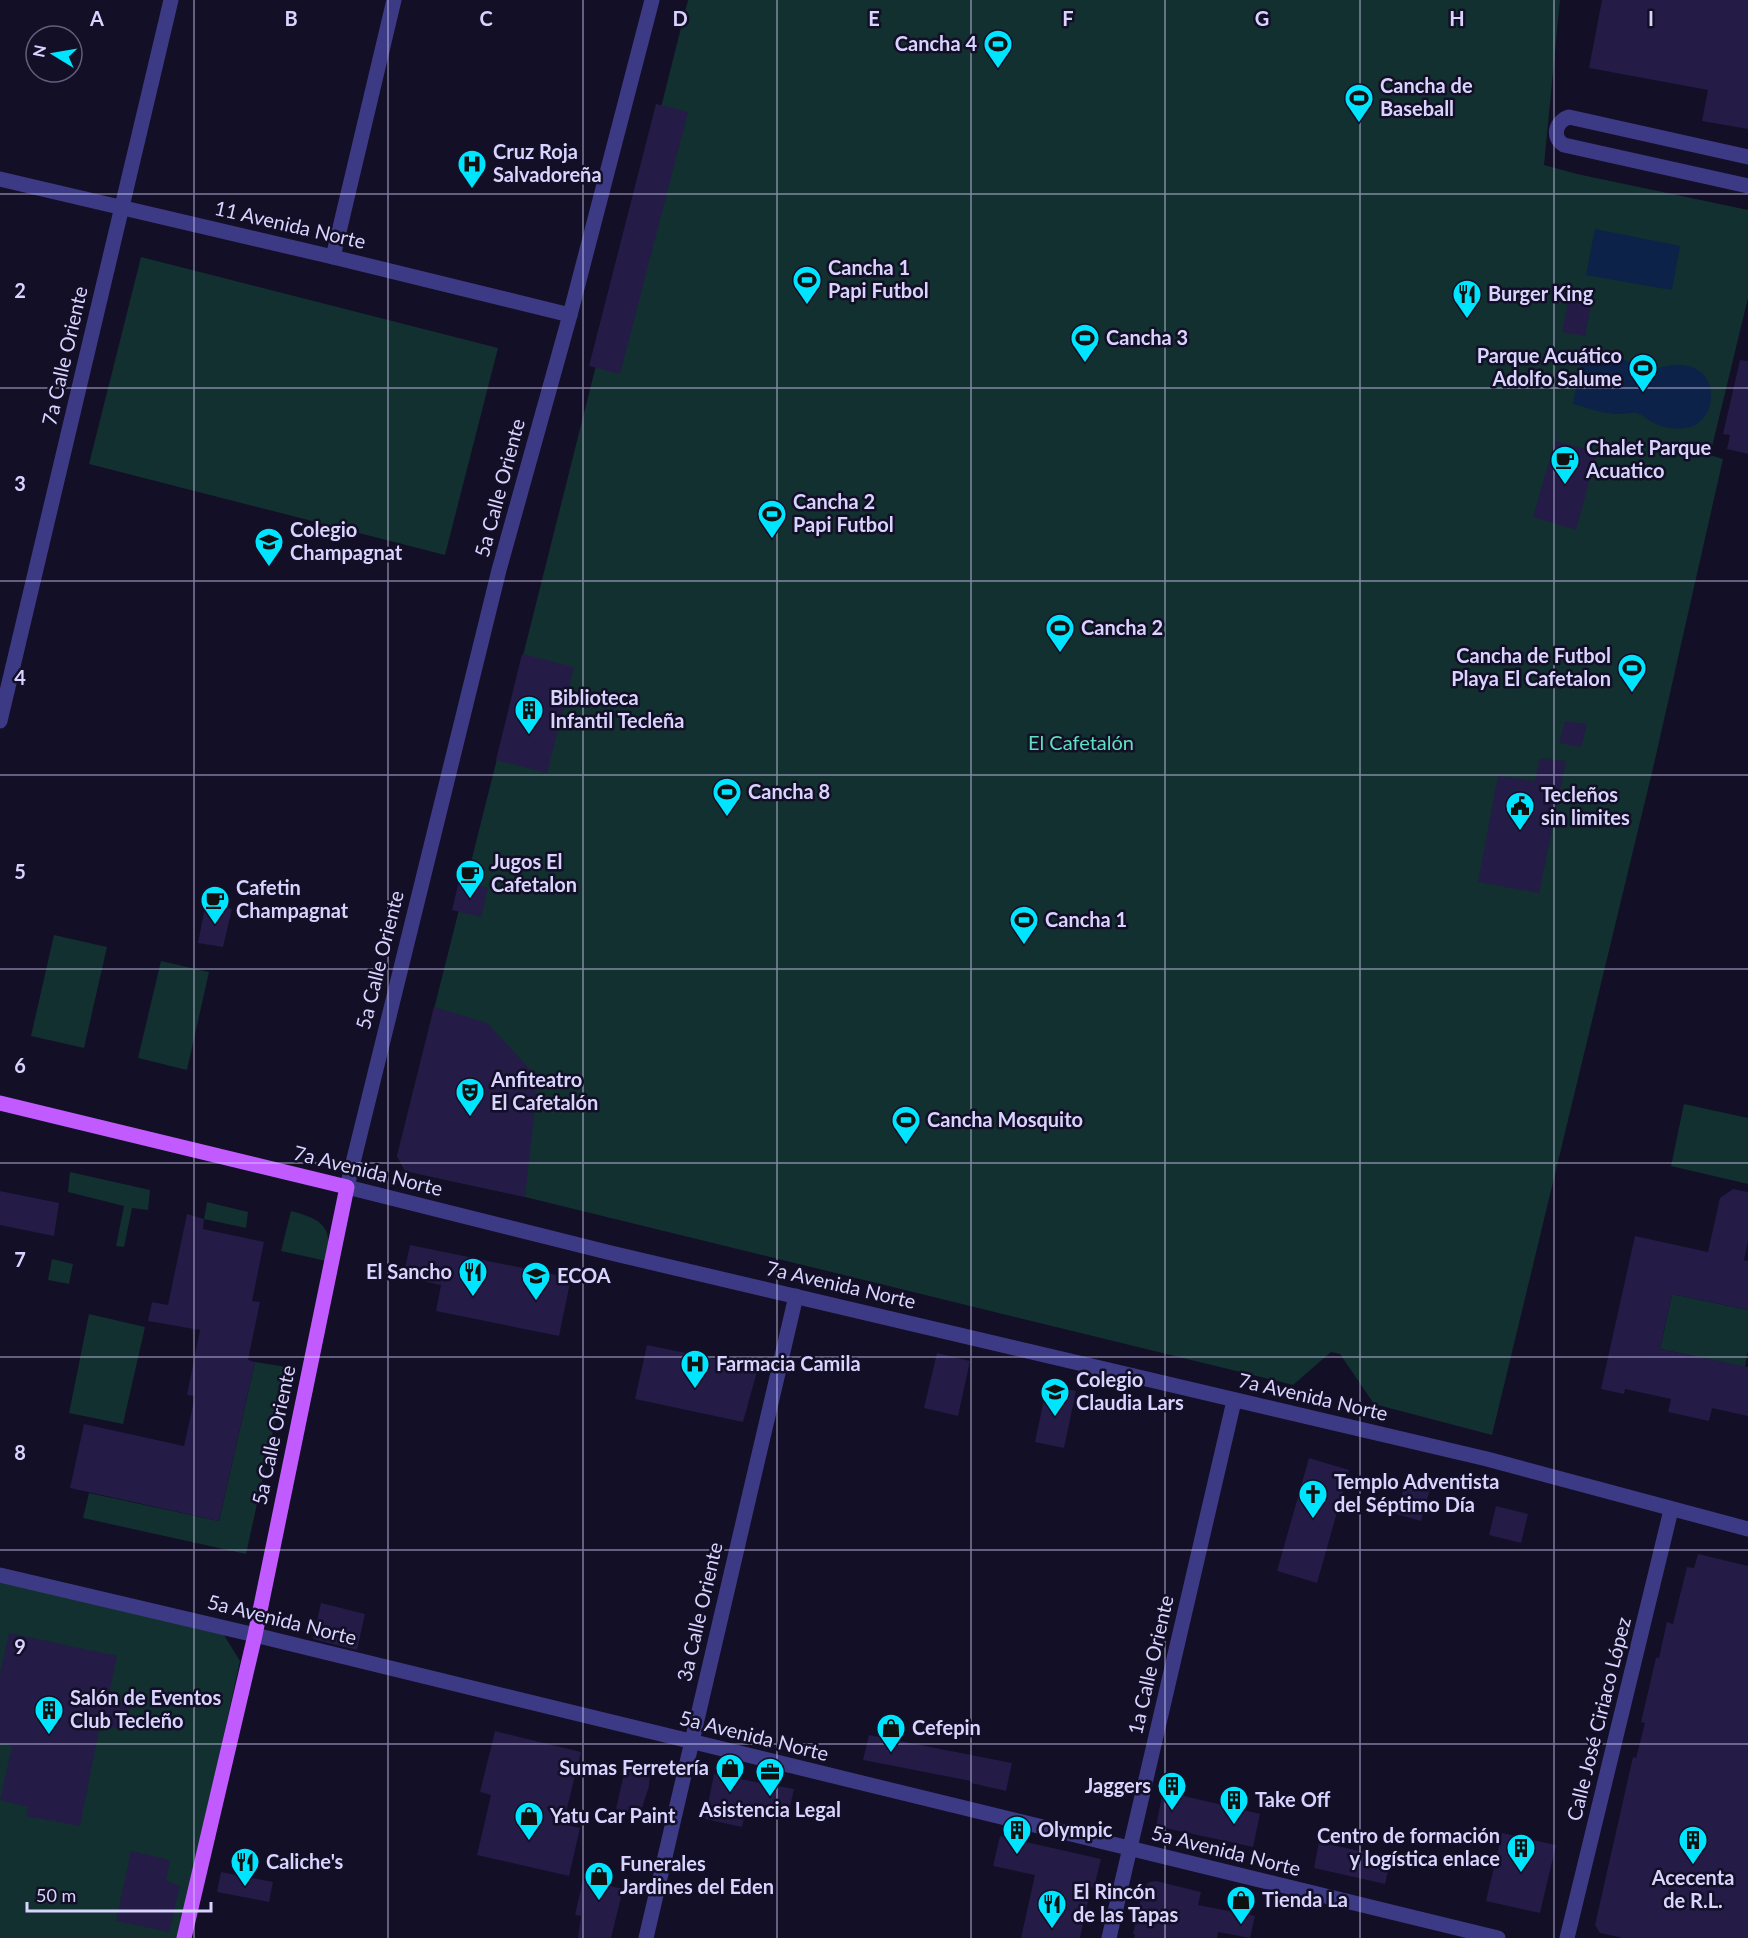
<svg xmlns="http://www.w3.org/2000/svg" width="1748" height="1938" font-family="Lato,sans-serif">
	<rect width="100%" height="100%" fill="#130f26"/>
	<g fill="#12302f">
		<polygon points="688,0 1560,0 1544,165 1577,174 1748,210 1748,298 1710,455 1723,459 1654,764 1492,1435 1374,1404 1340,1354 1331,1352 1293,1385 525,1197 405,1171 397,1156"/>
		<polygon points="141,257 498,348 445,555 89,464"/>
		<polygon points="54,935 107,947 84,1048 31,1036"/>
		<polygon points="161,961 209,972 187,1070 138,1058"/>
		<polygon points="1684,1104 1748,1118 1748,1184 1671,1166"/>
		<polygon points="70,1172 150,1190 148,1210 132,1208 124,1247 116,1246 124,1206 68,1192"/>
		<polygon points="207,1202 248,1212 246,1228 204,1219"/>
		<path d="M291 1211C322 1219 334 1227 326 1261L281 1251Z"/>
		<polygon points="52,1259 73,1264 69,1284 48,1280"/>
		<polygon points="1672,1294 1748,1310 1748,1350 1745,1367 1660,1349"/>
		<polygon points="89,1314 145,1327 123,1424 69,1413"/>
		<polygon points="255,1362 287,1367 246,1554 83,1518 89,1493 219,1521"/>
		<polygon points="0,1582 224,1635 240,1661 179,1938 0,1938"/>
	</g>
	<g fill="#0c2248">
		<polygon points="1595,229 1680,246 1672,290 1586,275"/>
		<path d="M1583 353 1625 360 1647 372C1723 340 1726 423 1685 428 1672 430 1660 427 1649 420 1646 418 1641 414 1637 413 1632 412 1624 414 1619 414 1604 414 1587 408 1573 404Z"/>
	</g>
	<g fill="#241b47">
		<polygon points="1602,0 1748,0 1748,129 1702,121 1708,90 1589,68"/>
		<polygon points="656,104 688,112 620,374 589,366"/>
		<polygon points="1570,291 1593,295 1585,336 1562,332"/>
		<polygon points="1740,360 1748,361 1748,454 1727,449 1730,435 1723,434"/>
		<polygon points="1555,441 1597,452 1576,530 1533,517"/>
		<polygon points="522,654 574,667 547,773 496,760"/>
		<polygon points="1565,721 1587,724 1581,747 1559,743"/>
		<polygon points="1540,758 1566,761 1539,893 1478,882 1498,776 1535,781"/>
		<polygon points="459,881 488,888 481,917 452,910"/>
		<polygon points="206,902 232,909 223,947 198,943"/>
		<polygon points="434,1007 487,1023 538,1078 525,1197 405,1171 397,1156"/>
		<polygon points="1733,1189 1748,1192 1748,1241 1744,1260 1748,1261 1748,1310 1672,1294 1660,1349 1748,1367 1748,1416 1712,1408 1709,1421 1668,1412 1671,1399 1625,1389 1624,1394 1601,1389 1635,1236 1708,1252 1720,1198"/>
		<polygon points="0,1191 59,1203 54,1236 0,1225"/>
		<polygon points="187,1214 204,1219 203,1229 264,1242 252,1301 260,1302 248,1360 255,1362 219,1521 70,1488 84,1424 184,1446 195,1396 187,1395 200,1330 148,1321 152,1302 168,1305"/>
		<polygon points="410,1245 571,1278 559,1336 436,1311 441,1285 403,1277"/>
		<polygon points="647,1345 758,1368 743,1422 635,1399"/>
		<polygon points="937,1353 970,1361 958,1416 924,1408"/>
		<polygon points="1047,1385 1076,1391 1064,1448 1035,1442"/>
		<polygon points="1309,1458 1349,1470 1317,1583 1277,1571"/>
		<polygon points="1405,1483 1430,1489 1421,1521 1397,1514"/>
		<polygon points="1496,1506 1528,1514 1521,1543 1489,1535"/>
		<polygon points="1698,1554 1748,1566 1748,1938 1623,1938 1600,1933 1595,1925 1633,1757 1636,1758 1645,1723 1641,1722 1656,1658 1659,1658 1667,1622 1673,1624 1687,1567 1694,1568"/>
		<polygon points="321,1603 365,1614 357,1650 313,1639"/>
		<polygon points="9,1633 117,1656 108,1699 131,1703 125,1729 100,1725 80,1826 26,1816 28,1807 0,1800 12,1746 0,1743 0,1674"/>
		<polygon points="495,1731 581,1752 563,1824 580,1828 569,1876 477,1855 491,1795 480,1792"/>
		<polygon points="869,1735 1012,1763 1006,1791 971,1783 971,1781 863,1760"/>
		<polygon points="626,1765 640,1767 650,1775 649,1786 640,1814 616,1809"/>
		<polygon points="714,1774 794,1789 789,1811 747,1804 742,1827 705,1819"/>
		<polygon points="1163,1791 1260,1814 1253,1847 1156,1826"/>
		<polygon points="1502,1833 1556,1845 1540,1913 1486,1901"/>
		<polygon points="1000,1836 1101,1859 1094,1888 1091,1887 1080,1938 1021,1938 1035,1875 993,1866"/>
		<polygon points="1319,1842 1391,1858 1385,1884 1314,1868"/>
		<polygon points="131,1851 170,1860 166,1881 180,1886 169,1932 116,1921"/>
		<polygon points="221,1872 273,1882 269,1902 217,1892"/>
		<polygon points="583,1880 623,1889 611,1938 578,1938 581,1916 575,1915"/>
		<polygon points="1156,1881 1201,1892 1198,1905 1255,1916 1250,1938 1218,1932 1217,1938 1134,1938 1135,1935 1133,1934 1143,1888 1149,1882"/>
	</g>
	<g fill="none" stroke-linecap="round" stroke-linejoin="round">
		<g stroke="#3d3a85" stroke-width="15">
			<polyline points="652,0 570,315 499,570 347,1187 611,1253 1487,1459 1748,1529"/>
			<path d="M1748 157 1569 117C1556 121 1551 137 1564 145L1748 186"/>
			<polyline points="0,179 333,257 570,315"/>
			<polyline points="333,257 394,0"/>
			<polyline points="0,721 171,0"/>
			<polyline points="0,1575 255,1635 1498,1938"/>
			<polyline points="646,1938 796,1296"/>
			<polyline points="1109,1938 1234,1401"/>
			<polyline points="1567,1938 1671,1510"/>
		</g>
		<polyline stroke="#c25bff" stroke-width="15" points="0,1103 347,1187 255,1635 184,1938"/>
	</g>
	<path fill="none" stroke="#d9d4ff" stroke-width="1.5" stroke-opacity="0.55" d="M194 0V1938M388 0V1938M583 0V1938M777 0V1938M971 0V1938M1165 0V1938M1360 0V1938M1554 0V1938M0 194H1748M0 388H1748M0 581H1748M0 775H1748M0 969H1748M0 1163H1748M0 1357H1748M0 1550H1748M0 1744H1748"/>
	<defs>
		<g id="stadium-pin" transform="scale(1.5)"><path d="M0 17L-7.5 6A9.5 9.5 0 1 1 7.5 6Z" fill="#00e5ff" stroke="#130f26"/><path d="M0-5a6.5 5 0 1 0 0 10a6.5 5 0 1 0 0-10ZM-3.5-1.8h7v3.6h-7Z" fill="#111"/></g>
		<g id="hospital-pin" transform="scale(1.5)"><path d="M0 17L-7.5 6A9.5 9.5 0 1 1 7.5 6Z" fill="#00e5ff" stroke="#130f26"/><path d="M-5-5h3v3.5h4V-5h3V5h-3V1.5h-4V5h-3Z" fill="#111"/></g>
		<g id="restaurant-pin" transform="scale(1.5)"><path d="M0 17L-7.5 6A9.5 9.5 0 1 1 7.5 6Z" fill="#00e5ff" stroke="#130f26"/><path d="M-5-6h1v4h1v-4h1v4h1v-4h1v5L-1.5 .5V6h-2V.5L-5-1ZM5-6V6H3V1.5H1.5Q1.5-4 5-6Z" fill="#111"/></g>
		<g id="cafe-pin" transform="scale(1.5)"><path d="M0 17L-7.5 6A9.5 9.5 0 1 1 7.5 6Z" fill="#00e5ff" stroke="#130f26"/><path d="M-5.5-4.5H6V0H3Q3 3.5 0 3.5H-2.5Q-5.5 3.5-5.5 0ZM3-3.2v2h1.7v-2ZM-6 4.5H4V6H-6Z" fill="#111"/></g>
		<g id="school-pin" transform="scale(1.5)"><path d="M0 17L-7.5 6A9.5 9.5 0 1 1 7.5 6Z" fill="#00e5ff" stroke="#130f26"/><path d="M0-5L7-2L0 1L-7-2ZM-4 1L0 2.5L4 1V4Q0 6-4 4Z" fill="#111"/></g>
		<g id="building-pin" transform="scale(1.5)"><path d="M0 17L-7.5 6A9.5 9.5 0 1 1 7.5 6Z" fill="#00e5ff" stroke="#130f26"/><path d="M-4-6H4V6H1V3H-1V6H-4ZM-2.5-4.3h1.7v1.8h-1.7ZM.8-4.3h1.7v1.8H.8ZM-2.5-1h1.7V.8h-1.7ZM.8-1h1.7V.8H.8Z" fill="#111"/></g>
		<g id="civic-pin" transform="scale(1.5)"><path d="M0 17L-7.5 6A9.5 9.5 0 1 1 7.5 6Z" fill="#00e5ff" stroke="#130f26"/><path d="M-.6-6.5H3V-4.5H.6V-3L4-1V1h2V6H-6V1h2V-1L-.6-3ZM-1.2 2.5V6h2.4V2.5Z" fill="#111"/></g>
		<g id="theatre-pin" transform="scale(1.5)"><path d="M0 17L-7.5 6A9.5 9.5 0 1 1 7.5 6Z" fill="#00e5ff" stroke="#130f26"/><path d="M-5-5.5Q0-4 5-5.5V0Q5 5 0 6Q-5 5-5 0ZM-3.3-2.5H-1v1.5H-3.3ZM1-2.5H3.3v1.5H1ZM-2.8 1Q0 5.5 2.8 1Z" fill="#111"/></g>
		<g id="church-pin" transform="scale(1.5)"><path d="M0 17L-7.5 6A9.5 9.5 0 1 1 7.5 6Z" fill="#00e5ff" stroke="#130f26"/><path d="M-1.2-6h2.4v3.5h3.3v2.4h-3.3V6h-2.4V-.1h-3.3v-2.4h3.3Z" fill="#111"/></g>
		<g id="shop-pin" transform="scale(1.5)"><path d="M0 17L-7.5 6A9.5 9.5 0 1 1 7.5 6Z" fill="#00e5ff" stroke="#130f26"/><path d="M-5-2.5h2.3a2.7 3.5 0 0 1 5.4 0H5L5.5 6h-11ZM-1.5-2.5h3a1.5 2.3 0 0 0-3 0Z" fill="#111"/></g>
		<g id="office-pin" transform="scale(1.5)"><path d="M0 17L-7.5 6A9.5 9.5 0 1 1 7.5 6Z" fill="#00e5ff" stroke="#130f26"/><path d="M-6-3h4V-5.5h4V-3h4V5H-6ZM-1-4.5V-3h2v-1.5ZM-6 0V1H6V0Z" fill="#111"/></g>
	</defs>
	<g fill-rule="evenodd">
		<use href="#stadium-pin" x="998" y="44"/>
		<use href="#stadium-pin" x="1359" y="98"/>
		<use href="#hospital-pin" x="472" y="164"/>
		<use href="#stadium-pin" x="807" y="280"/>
		<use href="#restaurant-pin" x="1467" y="294"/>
		<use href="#stadium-pin" x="1085" y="338"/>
		<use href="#stadium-pin" x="1643" y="368"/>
		<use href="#cafe-pin" x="1565" y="460"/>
		<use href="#stadium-pin" x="772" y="514"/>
		<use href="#school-pin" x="269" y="542"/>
		<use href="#stadium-pin" x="1060" y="628"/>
		<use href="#stadium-pin" x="1632" y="668"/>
		<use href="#building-pin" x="529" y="710"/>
		<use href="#stadium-pin" x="727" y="792"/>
		<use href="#civic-pin" x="1520" y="806"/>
		<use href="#cafe-pin" x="470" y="874"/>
		<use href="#cafe-pin" x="215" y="900"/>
		<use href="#stadium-pin" x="1024" y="920"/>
		<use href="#theatre-pin" x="470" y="1092"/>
		<use href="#stadium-pin" x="906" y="1120"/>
		<use href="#restaurant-pin" x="473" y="1272"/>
		<use href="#school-pin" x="536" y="1276"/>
		<use href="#hospital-pin" x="695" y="1364"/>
		<use href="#school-pin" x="1055" y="1392"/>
		<use href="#church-pin" x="1313" y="1494"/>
		<use href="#building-pin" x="49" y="1710"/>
		<use href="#shop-pin" x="891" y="1728"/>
		<use href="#shop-pin" x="730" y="1768"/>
		<use href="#office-pin" x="770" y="1772"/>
		<use href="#building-pin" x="1172" y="1786"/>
		<use href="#building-pin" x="1234" y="1800"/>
		<use href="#shop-pin" x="529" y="1816"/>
		<use href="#building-pin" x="1017" y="1830"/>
		<use href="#building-pin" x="1693" y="1840"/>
		<use href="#building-pin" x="1521" y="1848"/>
		<use href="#restaurant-pin" x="245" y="1862"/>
		<use href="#shop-pin" x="599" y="1876"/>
		<use href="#shop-pin" x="1241" y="1900"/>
		<use href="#restaurant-pin" x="1052" y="1904"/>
	</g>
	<g text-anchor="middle" stroke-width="5" stroke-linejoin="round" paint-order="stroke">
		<g font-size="20" font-weight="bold" fill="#d9d4ff" stroke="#130f26" text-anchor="start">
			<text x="977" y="51" text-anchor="end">Cancha 4</text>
			<text x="1380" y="93">Cancha de<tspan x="1380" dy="23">Baseball</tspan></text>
			<text x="493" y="159">Cruz Roja<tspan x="493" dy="23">Salvadoreña</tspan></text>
			<text x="828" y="275">Cancha 1<tspan x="828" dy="23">Papi Futbol</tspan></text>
			<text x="1488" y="301">Burger King</text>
			<text x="1106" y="345">Cancha 3</text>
			<text x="1622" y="363" text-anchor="end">Parque Acuático<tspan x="1622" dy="23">Adolfo Salume</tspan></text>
			<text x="1586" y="455">Chalet Parque<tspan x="1586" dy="23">Acuatico</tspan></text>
			<text x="793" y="509">Cancha 2<tspan x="793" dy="23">Papi Futbol</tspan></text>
			<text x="290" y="537">Colegio<tspan x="290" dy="23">Champagnat</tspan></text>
			<text x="1081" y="635">Cancha 2</text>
			<text x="1611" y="663" text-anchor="end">Cancha de Futbol<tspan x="1611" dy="23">Playa El Cafetalon</tspan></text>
			<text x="550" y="705">Biblioteca<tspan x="550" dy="23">Infantil Tecleña</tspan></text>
			<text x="748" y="799">Cancha 8</text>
			<text x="1541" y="802">Tecleños<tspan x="1541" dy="23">sin limites</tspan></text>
			<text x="491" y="869">Jugos El<tspan x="491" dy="23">Cafetalon</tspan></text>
			<text x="236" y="895">Cafetin<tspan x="236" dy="23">Champagnat</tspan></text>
			<text x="1045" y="927">Cancha 1</text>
			<text x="491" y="1087">Anfiteatro<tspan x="491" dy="23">El Cafetalón</tspan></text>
			<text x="927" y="1127">Cancha Mosquito</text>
			<text x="452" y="1279" text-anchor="end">El Sancho</text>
			<text x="557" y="1283">ECOA</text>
			<text x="716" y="1371">Farmacia Camila</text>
			<text x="1076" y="1387">Colegio<tspan x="1076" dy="23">Claudia Lars</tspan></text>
			<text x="1334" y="1489">Templo Adventista<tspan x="1334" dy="23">del Séptimo Día</tspan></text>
			<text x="70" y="1705">Salón de Eventos<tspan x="70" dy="23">Club Tecleño</tspan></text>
			<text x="912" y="1735">Cefepin</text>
			<text x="709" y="1775" text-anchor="end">Sumas Ferretería</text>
			<text x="1151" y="1793" text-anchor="end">Jaggers</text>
			<text x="1255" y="1807">Take Off</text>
			<text x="770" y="1817" text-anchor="middle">Asistencia Legal</text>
			<text x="550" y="1823">Yatu Car Paint</text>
			<text x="1038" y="1837">Olympic</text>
			<text x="1500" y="1843" text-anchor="end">Centro de formación<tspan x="1500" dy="23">y logística enlace</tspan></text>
			<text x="266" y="1869">Caliche's</text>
			<text x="620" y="1871">Funerales<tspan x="620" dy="23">Jardines del Eden</tspan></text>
			<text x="1693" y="1885" text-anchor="middle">Acecenta<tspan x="1693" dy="23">de R.L.</tspan></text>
			<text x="1073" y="1899">El Rincón<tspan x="1073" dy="23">de las Tapas</tspan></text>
			<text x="1262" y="1907">Tienda La</text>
		</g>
		<g font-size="20" fill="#d9d4ff" stroke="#130f26">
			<text transform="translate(290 225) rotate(13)" y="7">11 Avenida Norte</text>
			<text transform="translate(65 356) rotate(-77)" y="7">7a Calle Oriente</text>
			<text transform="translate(500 488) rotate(-75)" y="7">5a Calle Oriente</text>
			<text transform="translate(380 960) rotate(-76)" y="7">5a Calle Oriente</text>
			<text transform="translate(368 1171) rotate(14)" y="7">7a Avenida Norte</text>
			<text transform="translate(841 1285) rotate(13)" y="7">7a Avenida Norte</text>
			<text transform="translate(1313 1397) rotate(13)" y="7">7a Avenida Norte</text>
			<text transform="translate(274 1435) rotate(-78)" y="7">5a Calle Oriente</text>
			<text transform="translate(700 1612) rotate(-77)" y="7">3a Calle Oriente</text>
			<text transform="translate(282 1620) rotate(14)" y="7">5a Avenida Norte</text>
			<text transform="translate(1151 1665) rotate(-77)" y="7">1a Calle Oriente</text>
			<text transform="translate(1599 1719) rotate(-76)" y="7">Calle José Ciriaco López</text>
			<text transform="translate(754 1736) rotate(14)" y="7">5a Avenida Norte</text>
			<text transform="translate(1226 1851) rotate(14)" y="7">5a Avenida Norte</text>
		</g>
		<g font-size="20" fill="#5fe0c0" stroke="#130f26">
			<text x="1081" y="750">El Cafetalón</text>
		</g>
	</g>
	<g font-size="20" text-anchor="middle" font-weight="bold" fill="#d9d4ff" stroke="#130f26" stroke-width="5" stroke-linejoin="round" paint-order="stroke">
		<text x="97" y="26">A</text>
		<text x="291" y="26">B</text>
		<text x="486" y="26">C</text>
		<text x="680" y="26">D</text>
		<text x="874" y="26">E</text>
		<text x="1068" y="26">F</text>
		<text x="1262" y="26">G</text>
		<text x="1457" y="26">H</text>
		<text x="1651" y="26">I</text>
		<text x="20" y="298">2</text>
		<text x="20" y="491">3</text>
		<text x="20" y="685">4</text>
		<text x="20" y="879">5</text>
		<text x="20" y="1073">6</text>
		<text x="20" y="1267">7</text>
		<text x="20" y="1460">8</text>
		<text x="20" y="1654">9</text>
	</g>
	<g transform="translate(54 54) rotate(281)"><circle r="28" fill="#130f26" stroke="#625e7d" stroke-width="1.5"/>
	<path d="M0-4.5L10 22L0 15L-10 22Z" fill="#00e5ff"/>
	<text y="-9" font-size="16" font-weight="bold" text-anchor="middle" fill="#d9d4ff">N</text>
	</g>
	<path d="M27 1902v9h184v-9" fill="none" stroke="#d9d4ff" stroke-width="3"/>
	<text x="36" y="1902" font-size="18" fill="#d9d4ff" stroke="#130f26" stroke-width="4.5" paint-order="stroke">50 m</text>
</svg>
